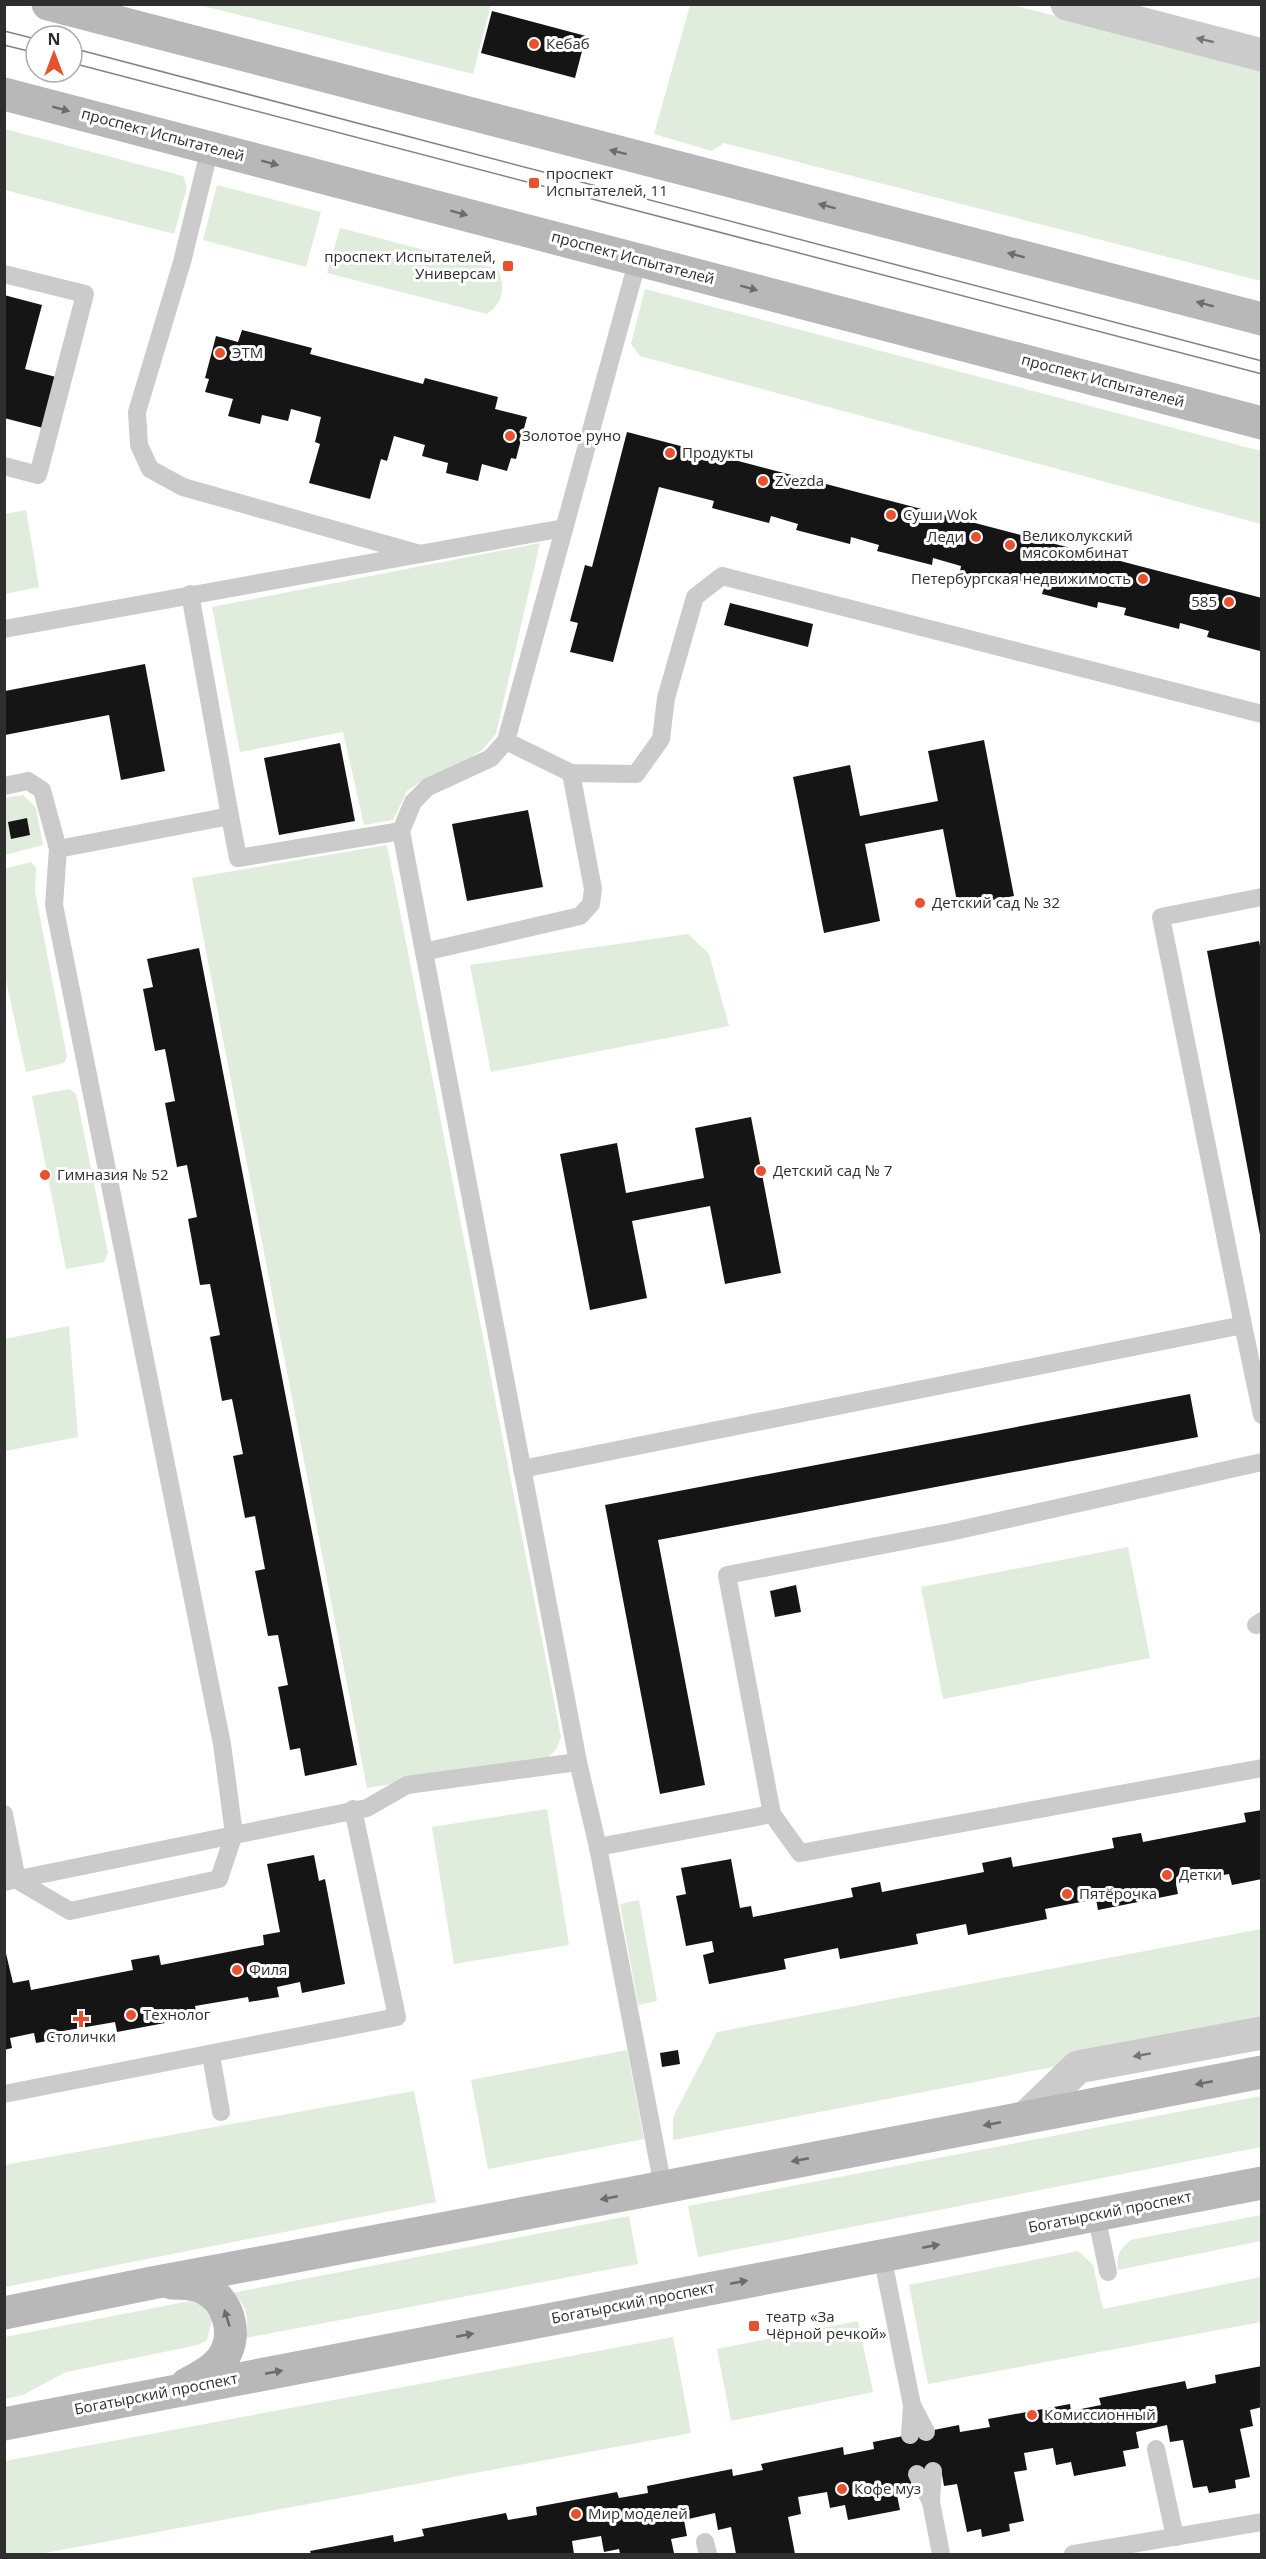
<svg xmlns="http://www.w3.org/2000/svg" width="1266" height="2559" font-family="'Open Sans',sans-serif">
	<rect width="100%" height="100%" fill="#fff"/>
	<g fill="#e0ecdc">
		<polygon points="199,5 491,4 491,5 473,74"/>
		<polygon points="690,5 1012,5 1261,67 1261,281 724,143 712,151 654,134"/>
		<polygon points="5,129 183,176 187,187 174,234 5,190"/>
		<polygon points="217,185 321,212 306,267 203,240"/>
		<path d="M340 228 498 269C505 287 504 302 487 314L327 273Z"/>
		<polygon points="645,289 1261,451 1261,524 640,356 631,344"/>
		<polygon points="26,510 39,587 5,594 5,514"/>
		<polygon points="540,543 496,734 482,750 460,764 423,780 407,791 393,820 364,825 343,732 240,752 212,607"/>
		<polygon points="23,795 36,808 43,845 5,855 5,798"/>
		<polygon points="387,845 561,1737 556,1750 546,1759 367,1788 192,878"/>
		<polygon points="31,862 36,868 35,891 67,1057 64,1063 26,1072 5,976 4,869"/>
		<polygon points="688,934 709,954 729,1026 491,1072 470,965"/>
		<polygon points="69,1089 76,1094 108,1253 104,1262 66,1269 32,1096"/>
		<polygon points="69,1326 78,1437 5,1451 5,1339"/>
		<polygon points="1128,1547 1150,1658 943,1699 921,1587"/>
		<polygon points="547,1809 569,1945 454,1964 432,1827"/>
		<polygon points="639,1900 657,2001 638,2005 620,1904"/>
		<polygon points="1261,1929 1261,2027 673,2140 673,2117 717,2032"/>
		<polygon points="627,2050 644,2139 488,2169 471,2080"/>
		<polygon points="414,2091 436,2202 5,2287 5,2165"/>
		<polygon points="1261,2096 1261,2147 698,2257 688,2206"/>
		<path d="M1261 2215V2241L1118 2270C1116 2255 1119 2250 1131 2240Z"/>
		<path d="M629 2216 638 2264 245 2338C250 2321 247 2304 232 2293Z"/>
		<polygon points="1078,2251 1093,2265 1103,2309 1261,2277 1261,2322 928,2384 909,2285"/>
		<polygon points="190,2301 201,2304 212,2320 207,2340 198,2345 66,2372 23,2395 5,2399 5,2337"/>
		<polygon points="858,2321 873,2392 731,2421 717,2349"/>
		<polygon points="673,2337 691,2433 39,2554 5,2554 5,2461"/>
	</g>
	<g fill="#151515">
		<polygon points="492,11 586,36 575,78 481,53"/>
		<polygon points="4,295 42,305 25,369 56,377 43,428 4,418"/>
		<polygon points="242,330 312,348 310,354 423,384 425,378 498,397 495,409 527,417 516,459 511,458 507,471 482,464 478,481 446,473 448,463 422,456 425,445 394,436 387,461 381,459 370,499 309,483 320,444 315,442 321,417 291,409 288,421 262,415 260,424 228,416 233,399 205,392 209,379 205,378 216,336 238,342"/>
		<polygon points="627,432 1262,598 1260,651 1207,637 1209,631 1180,623 1179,629 1124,615 1126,608 1098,602 1097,608 1042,594 1044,587 1016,580 1015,587 960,572 961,566 933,558 932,565 877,551 879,545 851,537 850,544 796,530 798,524 771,516 769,523 712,508 714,501 659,487 613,662 570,652 578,623 570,621 585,565 592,567"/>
		<polygon points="730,603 813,624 808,647 724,625"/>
		<polygon points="145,664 165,771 121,780 109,715 5,735 5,691"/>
		<polygon points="984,740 1014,896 958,907 943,829 865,844 880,921 824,933 793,777 850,765 860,816 938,801 928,751"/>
		<polygon points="340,743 355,821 279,835 264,758"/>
		<polygon points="528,810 543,887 467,901 452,824"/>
		<polygon points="27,818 30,835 11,839 8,822"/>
		<polygon points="1259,941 1262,956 1260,1235 1207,951"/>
		<polygon points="199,948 357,1765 305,1776 300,1748 290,1750 278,1687 288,1685 278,1635 268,1636 255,1571 265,1569 255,1516 245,1518 233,1456 243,1454 232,1399 222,1401 210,1337 220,1335 210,1284 200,1285 188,1219 197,1217 187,1165 177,1167 165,1103 175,1101 165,1049 155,1051 143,989 153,987 147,959"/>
		<polygon points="751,1117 781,1273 725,1284 710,1206 632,1221 647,1298 590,1310 560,1154 617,1143 626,1193 704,1178 695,1128"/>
		<polygon points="1190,1394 1198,1437 658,1540 705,1785 660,1794 605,1505"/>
		<polygon points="796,1585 801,1612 775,1617 770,1591"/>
		<polygon points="1262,1810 1262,1879 1232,1885 1229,1874 1176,1884 1178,1894 1098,1910 1096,1899 1045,1909 1047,1919 968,1935 966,1924 916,1934 918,1944 840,1959 838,1948 784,1959 786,1969 709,1984 703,1955 714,1952 712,1941 686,1946 676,1896 686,1894 681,1868 731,1859 740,1908 751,1906 753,1917 853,1897 851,1888 880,1882 882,1892 984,1872 982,1863 1011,1857 1013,1867 1114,1848 1112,1838 1141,1833 1143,1842 1246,1822 1244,1813"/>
		<polygon points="314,1855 319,1881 325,1879 345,1984 302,1993 300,1982 277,1987 279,1997 249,2002 248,1997 195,2006 197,2017 117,2032 115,2022 63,2031 64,2038 36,2043 34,2033 10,2038 12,2048 4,2050 4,1945 13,1983 29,1980 31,1990 133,1970 131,1960 159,1955 161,1965 264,1945 263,1935 280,1932 267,1864"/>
		<polygon points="678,2050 680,2064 662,2067 660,2053"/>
		<polygon points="1262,2366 1262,2407 1250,2410 1253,2426 1240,2429 1250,2477 1235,2480 1236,2488 1209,2493 1207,2486 1193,2488 1183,2440 1170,2442 1167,2425 1136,2432 1139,2448 1123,2451 1126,2466 1074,2476 1071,2462 1056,2465 1053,2448 1024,2453 1027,2470 1014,2472 1024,2521 1009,2524 1010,2531 982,2537 981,2529 967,2532 957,2484 944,2486 941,2469 910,2475 913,2492 897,2495 900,2510 848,2520 845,2505 830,2508 827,2492 798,2497 801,2514 788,2517 795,2554 736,2554 731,2527 718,2530 715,2513 684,2520 687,2536 671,2539 674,2553 668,2554 620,2554 619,2549 604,2552 601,2536 572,2541 574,2554 311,2554 310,2551 393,2535 394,2542 424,2536 422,2529 506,2513 508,2520 537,2515 536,2507 617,2492 619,2498 648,2493 647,2486 732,2469 733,2476 763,2470 761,2464 843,2447 844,2455 874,2449 873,2442 959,2425 960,2432 990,2427 988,2419 1070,2404 1071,2411 1101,2405 1099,2398 1185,2381 1187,2389 1216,2383 1215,2375"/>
	</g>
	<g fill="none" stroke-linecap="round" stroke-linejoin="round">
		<g stroke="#cbcbcb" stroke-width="18">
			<polyline points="210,148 182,262 137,412 139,445 150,469 183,487 420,554"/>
			<polyline points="638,259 506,741 571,773 636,774 661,739 666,698 695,597 722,576 1262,714"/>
			<polyline points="4,274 85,294 38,475 4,466"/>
			<polyline points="4,629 564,528"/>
			<polyline points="506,741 491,758 428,787 413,802 401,831 578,1762 598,1847 663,2187"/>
			<polyline points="4,786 28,781 42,790 58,849 54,905 222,1744 234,1834 219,1879 70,1911 17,1880 4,1814"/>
			<polyline points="230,816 238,858 401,831"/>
			<polyline points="58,849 230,816 190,594"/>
			<polyline points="424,952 580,916 591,904 593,889 571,773"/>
			<polyline points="1243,1325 1161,917 1262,897"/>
			<polyline points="1262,1462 950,1532 727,1575 772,1814 800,1853 1262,1768"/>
			<polyline points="522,1469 1243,1325 1262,1415"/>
			<polyline points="1256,1625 1262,1621"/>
			<polyline points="598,1847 772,1814"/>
			<polyline points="4,1882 367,1808 407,1785 578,1762"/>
			<polyline points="211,2055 221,2112"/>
			<polyline points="4,2094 397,2017 353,1809"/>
			<polyline points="1096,2214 1108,2272"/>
			<polyline points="882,2255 912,2405"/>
			<polyline points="910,2435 912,2405 926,2432"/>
			<polyline points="1156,2449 1175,2537"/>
			<polyline points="917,2474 931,2502 933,2471"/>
			<polyline points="931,2502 941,2554"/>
			<polyline points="705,2542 708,2554"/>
			<polyline points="1073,2554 1262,2522"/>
		</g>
		<g stroke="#cbcbcb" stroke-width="33">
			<polyline points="1067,4 1262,55"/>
			<polyline points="1026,2117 1078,2067 1262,2033"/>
		</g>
		<g stroke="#b8b8b8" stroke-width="33">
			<polyline points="48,4 1262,319"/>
			<polyline points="4,94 1262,423"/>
			<path d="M172 2283C183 2283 194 2283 204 2288 228 2300 238 2333 224 2356 216 2369 200 2377 187 2384"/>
			<polyline points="4,2313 152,2283 633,2193 1262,2072"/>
			<polyline points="4,2424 1262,2183"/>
		</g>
		<g stroke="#838383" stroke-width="1.5">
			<polyline points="4,31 36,39"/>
			<polyline points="4,45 36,53"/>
			<polyline points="72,48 1262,361"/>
			<polyline points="72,63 1262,374"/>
		</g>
	</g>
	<defs><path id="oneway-solid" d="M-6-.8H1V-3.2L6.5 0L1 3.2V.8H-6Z" transform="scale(1.5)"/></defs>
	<g fill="#757575">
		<use href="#oneway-solid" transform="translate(1205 40) rotate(-166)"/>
		<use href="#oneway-solid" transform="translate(1142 2055) rotate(170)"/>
	</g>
	<g fill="#6c6c6c">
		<use href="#oneway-solid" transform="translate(61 109) rotate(15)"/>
		<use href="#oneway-solid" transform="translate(618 152) rotate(-166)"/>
		<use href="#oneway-solid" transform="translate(270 163) rotate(15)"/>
		<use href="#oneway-solid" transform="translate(827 206) rotate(-165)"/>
		<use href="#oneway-solid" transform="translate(459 213) rotate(15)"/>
		<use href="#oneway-solid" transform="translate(1016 255) rotate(-165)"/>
		<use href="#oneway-solid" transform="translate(749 288) rotate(15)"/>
		<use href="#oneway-solid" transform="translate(1205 304) rotate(-165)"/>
		<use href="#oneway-solid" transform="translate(1204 2083) rotate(169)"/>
		<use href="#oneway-solid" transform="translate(992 2124) rotate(169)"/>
		<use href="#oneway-solid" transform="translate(800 2160) rotate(169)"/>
		<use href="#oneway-solid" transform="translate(609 2198) rotate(169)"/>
		<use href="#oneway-solid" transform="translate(931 2246) rotate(-11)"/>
		<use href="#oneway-solid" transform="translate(739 2282) rotate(-11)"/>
		<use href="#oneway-solid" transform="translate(227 2318) rotate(-107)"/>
		<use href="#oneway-solid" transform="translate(465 2335) rotate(-11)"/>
		<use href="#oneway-solid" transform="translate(274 2372) rotate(-11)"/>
	</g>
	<g fill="#e8512e" stroke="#fff" stroke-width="2">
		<circle cx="534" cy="44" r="6"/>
		<rect x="528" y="177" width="12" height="12" rx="3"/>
		<rect x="502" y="260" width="12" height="12" rx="3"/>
		<circle cx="220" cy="353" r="6"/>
		<circle cx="510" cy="436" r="6"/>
		<circle cx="670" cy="453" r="6"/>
		<circle cx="763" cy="481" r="6"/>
		<circle cx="891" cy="515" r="6"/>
		<circle cx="976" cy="537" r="6"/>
		<circle cx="1010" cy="545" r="6"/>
		<circle cx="1143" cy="579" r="6"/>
		<circle cx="1229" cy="602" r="6"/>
		<circle cx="920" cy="903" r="6"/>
		<circle cx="761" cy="1171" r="6"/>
		<circle cx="45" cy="1175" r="6"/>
		<circle cx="1167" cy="1875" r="6"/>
		<circle cx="1067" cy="1894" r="6"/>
		<circle cx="237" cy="1970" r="6"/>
		<circle cx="131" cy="2015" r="6"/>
		<path d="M78 2010h6v6h6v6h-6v6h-6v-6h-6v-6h6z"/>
		<rect x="748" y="2320" width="12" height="12" rx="3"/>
		<circle cx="1032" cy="2415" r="6"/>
		<circle cx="842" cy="2489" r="6"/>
		<circle cx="576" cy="2514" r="6"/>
	</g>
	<g text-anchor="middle" stroke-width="6" stroke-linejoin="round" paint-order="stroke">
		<g font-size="15" fill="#2e2e2e" stroke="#fff" text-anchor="start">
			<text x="546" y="49">Кебаб</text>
			<text x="546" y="179">проспект<tspan x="546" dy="17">Испытателей, 11</tspan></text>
			<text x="496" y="262" text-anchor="end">проспект Испытателей,<tspan x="496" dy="17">Универсам</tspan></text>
			<text x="232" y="358">ЭТМ</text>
			<text x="522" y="441">Золотое руно</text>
			<text x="682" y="458">Продукты</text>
			<text x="775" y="486">Zvezda</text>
			<text x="903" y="520">Суши Wok</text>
			<text x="1022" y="541">Великолукский<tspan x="1022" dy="17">мясокомбинат</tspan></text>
			<text x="964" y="542" text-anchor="end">Леди</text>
			<text x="1131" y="584" text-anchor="end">Петербургская недвижимость</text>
			<text x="1217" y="607" text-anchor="end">585</text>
			<text x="932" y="908">Детский сад № 32</text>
			<text x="773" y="1176">Детский сад № 7</text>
			<text x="57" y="1180">Гимназия № 52</text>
			<text x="1179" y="1880">Детки</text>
			<text x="1079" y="1899">Пятёрочка</text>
			<text x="249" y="1975">Филя</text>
			<text x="143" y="2020">Технолог</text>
			<text x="81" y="2042" text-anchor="middle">Столички</text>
			<text x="766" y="2322">театр «За<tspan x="766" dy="17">Чёрной речкой»</tspan></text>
			<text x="1044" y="2420">Комиссионный</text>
			<text x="854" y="2494">Кофе муз</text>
			<text x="588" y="2519">Мир моделей</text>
		</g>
		<g font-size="15" fill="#2e2e2e" stroke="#fff">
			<text transform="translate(163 135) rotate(15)" y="5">проспект Испытателей</text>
			<text transform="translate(633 258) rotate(15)" y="5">проспект Испытателей</text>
			<text transform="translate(1103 381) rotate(15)" y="5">проспект Испытателей</text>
			<text transform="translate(1110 2212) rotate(-11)" y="5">Богатырский проспект</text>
			<text transform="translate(633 2303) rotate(-11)" y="5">Богатырский проспект</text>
			<text transform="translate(156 2394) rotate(-11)" y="5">Богатырский проспект</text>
		</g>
	</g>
	<rect width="1266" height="2559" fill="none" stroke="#2e2e2e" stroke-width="12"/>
	<g transform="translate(54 54)"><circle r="28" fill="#ffffff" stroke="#ababab" stroke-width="1.5"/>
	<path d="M0-4.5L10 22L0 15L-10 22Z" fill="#e8512e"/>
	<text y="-9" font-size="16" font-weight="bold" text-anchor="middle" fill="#2e2e2e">N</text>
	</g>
</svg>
